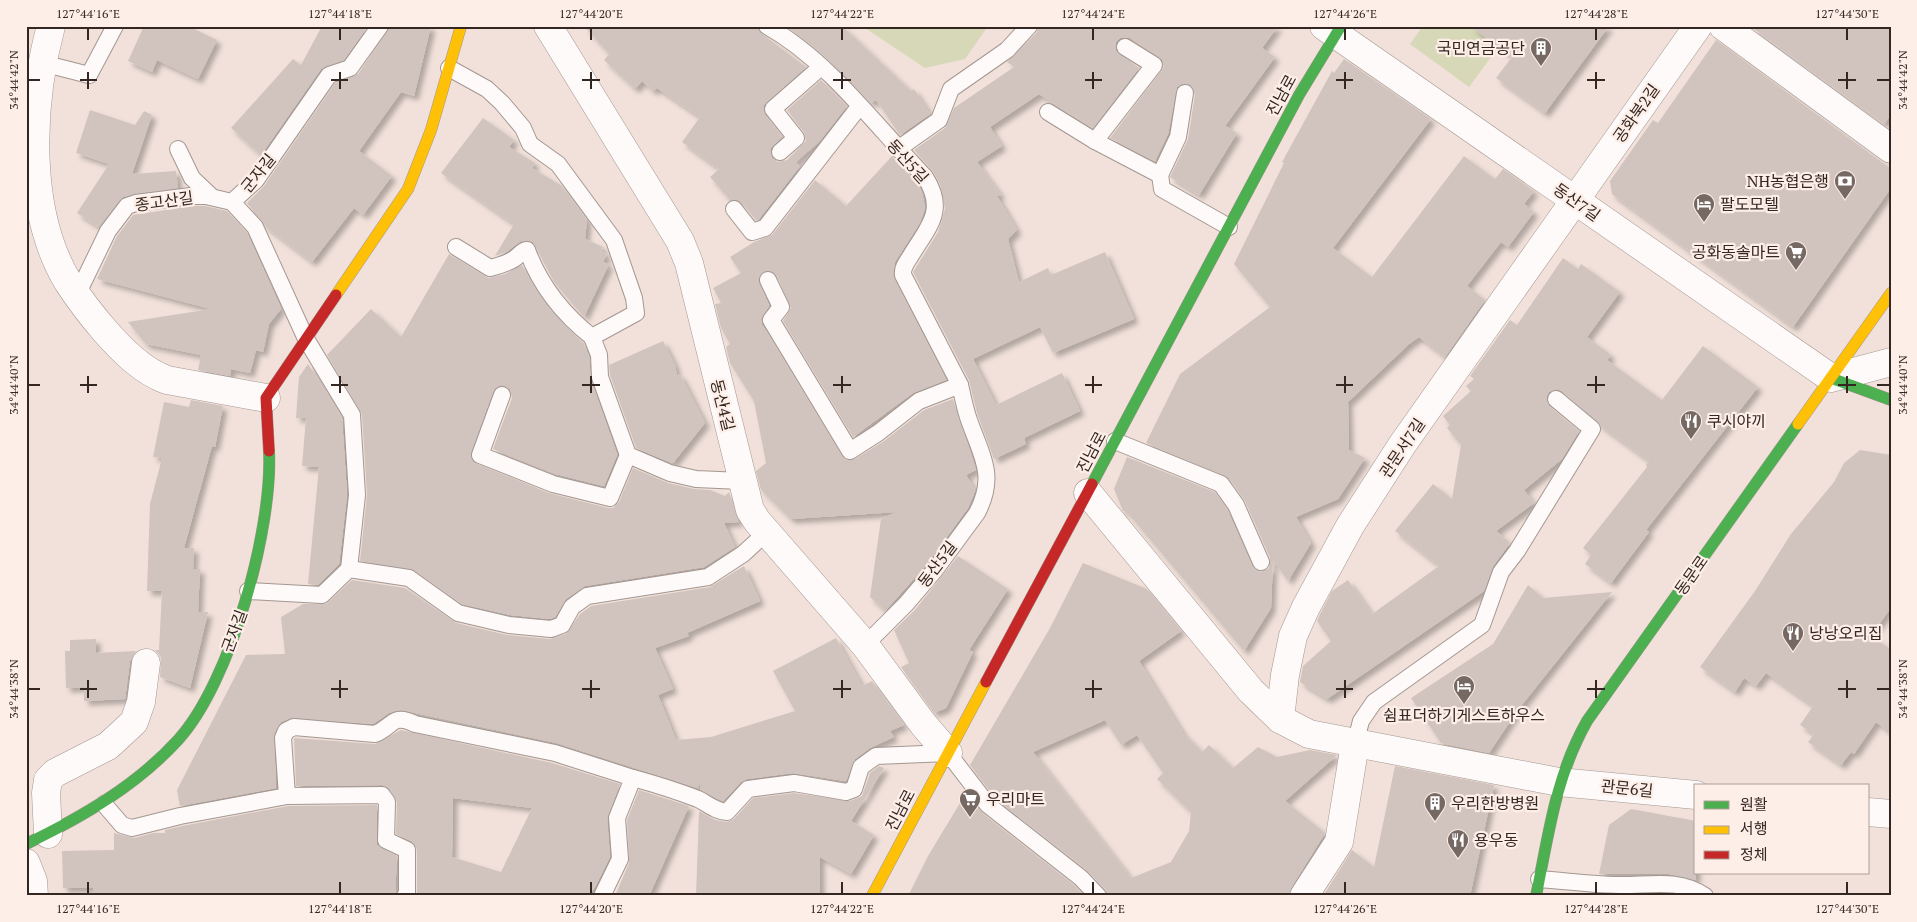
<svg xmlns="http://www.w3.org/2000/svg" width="1917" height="922" font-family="'PT Serif','Noto Sans KR',serif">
	<defs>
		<filter id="shadow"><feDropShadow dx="4.5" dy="4.5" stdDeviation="2.5" flood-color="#0004"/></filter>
	</defs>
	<rect width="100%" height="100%" fill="#f1e1da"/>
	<g fill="#d7d8b7">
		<polygon points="862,26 988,26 965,59 925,68"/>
		<polygon points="1423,26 1493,26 1484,39 1497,49 1469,87 1410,44"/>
	</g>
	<g fill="#d1c4be" fill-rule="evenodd" filter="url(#shadow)">
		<polygon points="144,26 188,26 217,40 198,79 157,60 152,72 128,61"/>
		<polygon points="322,26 368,26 344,60 321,69 261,155 231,128 293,59 301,65"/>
		<polygon points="390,26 431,26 414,96 401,92 359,151 392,176 363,215 354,208 312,262 266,227 247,203 264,186 335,83 358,74"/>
		<polygon points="584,26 757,26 762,34 806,67 763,106 765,115 782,137 770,149 772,158 777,162 787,160 806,141 804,132 787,110 821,80 847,106 819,142 795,162 800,166 759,219 756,220 742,203 737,200 730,200 710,177 719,169 682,142 700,117 657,88 653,91 642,81 635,89 604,60 609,54"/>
		<polygon points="786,26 842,26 911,91 914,89 930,114 900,135 876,100 871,103 818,50"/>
		<polygon points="1039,26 1278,26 1262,48 1275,57 1225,126 1237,133 1199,195 1170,177 1188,139 1195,95 1191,85 1182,84 1177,87 1168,134 1155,161 1110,138 1164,67 1159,56 1130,38 1120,38 1116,42 1116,51 1139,68 1093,128 1039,94 990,127 1002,146 977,162 1001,195 997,196 1017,230 1008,239 1019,282 1048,268 1051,275 1105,252 1134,319 1053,353 1040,327 973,359 996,405 1062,373 1080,411 1024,438 1026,444 994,459 977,413 969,380 913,272 938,232 945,209 940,184 932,170 914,150 945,128 954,108 1014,67 1007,62 1036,33"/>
		<polygon points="1470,26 1609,26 1545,113 1496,78 1512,57"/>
		<polygon points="1750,26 1891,26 1891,115 1884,124"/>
		<polygon points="1716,40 1891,169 1891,188 1793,327 1612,194 1610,181 1653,120 1658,123"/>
		<polygon points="1344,59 1431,119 1333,248 1372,277 1464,156 1495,179 1503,169 1534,191 1524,204 1534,212 1508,247 1501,242 1467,286 1485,300 1445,357 1419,337 1409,344 1348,402 1349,450 1365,458 1338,499 1296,517 1311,543 1288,581 1273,560 1271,608 1244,651 1127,512 1123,511 1114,489 1127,457 1215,492 1227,510 1252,566 1260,572 1269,568 1270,558 1245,501 1229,478 1146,443 1180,374 1270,307 1234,264 1284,163 1282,162 1332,71 1334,73"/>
		<polygon points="90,110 135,125 144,111 152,115 132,174 176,171 178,188 123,197 99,227 77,213 109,164 76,153"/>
		<polygon points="483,118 514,140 509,147 535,163 532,168 562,186 587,220 585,239 603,247 601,251 607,254 603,262 609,264 584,317 554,282 533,242 521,241 506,252 495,256 514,224 441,173"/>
		<polygon points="892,156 917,183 922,193 925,208 920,223 895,262 893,276 946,380 913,393 853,437 783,321 791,308 777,276 773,272 764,271 758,280 769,306 761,319 762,325 845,460 855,459 884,441 924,410 953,399 975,467 976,470 966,475 975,490 973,496 968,508 927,564 885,611 870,597 881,519 897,512 791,519 761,490 756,471 766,463 754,401 730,363 726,347 730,344 721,328 715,304 721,303 713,288 741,273 730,257 754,242 772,235 815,180 846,206"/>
		<polygon points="192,206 205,206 227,211 247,233 281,309 269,324 263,352 256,350 250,373 231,369 230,376 198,370 201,355 146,344 128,322 211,309 97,279 117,236 133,215"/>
		<polygon points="449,254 488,278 505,274 522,265 546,305 584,345 589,357 591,380 617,455 604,486 556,474 493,449 512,398 510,389 501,385 493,392 471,452 473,462 549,493 608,508 613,508 619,502 633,468 668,483 694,489 710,490 725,496 729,492 739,522 724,523 735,547 704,567 585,586 566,599 555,617 550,619 511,615 462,604 414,570 360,561 367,495 362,414 327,355 371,309 401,337"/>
		<polygon points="1563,258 1578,269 1581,264 1620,292 1587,337 1611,355 1607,360 1662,400 1703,346 1758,387 1646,530 1649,532 1611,583 1585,564 1591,555 1583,548 1647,467 1646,465 1649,461 1601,426 1562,391 1557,389 1549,392 1546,398 1549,406 1579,431 1562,459 1524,490 1534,503 1496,531 1510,543 1493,566 1484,591 1327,699 1300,682 1303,666 1331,641 1317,621 1320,614 1332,591 1348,580 1372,614 1439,566 1395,531 1433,484 1452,499 1461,445 1447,428 1450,425 1443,416 1471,391 1466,386 1474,379 1470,376 1510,320 1517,325"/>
		<polygon points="663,341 675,365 677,376 680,374 705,423 673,463 636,448 610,375 609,365"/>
		<polygon points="308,364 342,418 347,495 339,564 318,585 308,584 319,467 302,466 306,418 296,418 299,377"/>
		<polygon points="191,400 223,406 215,447 212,446 184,548 194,548 193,569 200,569 198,612 208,612 190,688 160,677 161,657 155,650 159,650 162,591 147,591 150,504 162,458 153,457 164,402 189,407"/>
		<polygon points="1860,450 1891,455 1891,608 1871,635 1891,650 1891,733 1876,722 1854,754 1851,752 1841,765 1808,742 1814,734 1800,725 1813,706 1766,673 1756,686 1744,678 1735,692 1700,667 1755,591 1791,534 1834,482 1844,463"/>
		<polygon points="958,556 1008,589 969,650 973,652 946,708 934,713 901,667 909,663 894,630 914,611"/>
		<path d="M1083 563 1147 589 1181 631 1139 661 1183 733 1202 752 1209 745 1233 768 1258 747 1277 757 1310 750 1337 755 1285 801 1325 833 1291 888 1288 896H1108L1105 889 1087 870 995 798 970 765 1050 628ZM1105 720 1121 745 1137 735 1163 773 1157 779 1191 812 1189 831 1171 862 1131 878 1033 752Z"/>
		<polygon points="744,566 760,601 687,633 689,636 655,648 673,689 658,695 676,740 711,737 795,711 773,671 836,638 862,686 872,681 904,725 890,731 894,737 870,748 855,759 846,781 793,773 747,779 741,782 723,801 700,789 700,783 698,788 557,743 401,710 389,713 373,724 290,718 281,722 274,734 276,788 180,806 177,790 246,655 285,654 281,617 303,604 326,604 352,580 405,588 456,623 507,635 550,639 566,634 580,614 591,606 710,587"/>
		<polygon points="1528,585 1543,598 1612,592 1517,711 1489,753 1441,743 1411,698 1493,644"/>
		<polygon points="96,639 96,653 136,651 130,661 125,699 84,701 84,687 66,688 65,651 70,651 70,640"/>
		<path d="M401 730 552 763 620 784 607 818 610 857 595 887 588 896H417V849L412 841 396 834 397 802 390 789 382 785 296 786 294 738 375 744ZM453 798 532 808 501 872 452 857Z"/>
		<polygon points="879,766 884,768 851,821 874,835 851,874 820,857 820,896 696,896 699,811 715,820 726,822 734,819 753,798 794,793 850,801 862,796 870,773"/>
		<polygon points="1395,766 1494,785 1470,896 1323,896 1352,850 1374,867"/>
		<polygon points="639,790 689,806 649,896 615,896 629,863 627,820"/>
		<polygon points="966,793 982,813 1074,885 1084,896 908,896 928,856"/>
		<polygon points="377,805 377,845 397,856 395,896 114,896 93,894 93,888 63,888 62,851 114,850 114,833 134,838 153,833 165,833 165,830 182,826 288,806"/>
		<polygon points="1631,809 1696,821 1696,880 1669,874 1599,874 1609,825"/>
		<polygon points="1595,894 1660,894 1679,896 1594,896"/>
	</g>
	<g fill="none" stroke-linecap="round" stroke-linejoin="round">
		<g stroke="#a49791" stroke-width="18">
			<g id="lane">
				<path d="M767 26C829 61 876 126 925 177 947 211 928 227 910 257 906 263 902 268 903 275L960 385"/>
				<polyline points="1125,47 1154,65 1095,141 1160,175 1162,189 1229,227"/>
				<polyline points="42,63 89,75 115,26"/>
				<polyline points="449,68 487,89 502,103 523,128 530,144 558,164 614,240 634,298 636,313 592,337 599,355 600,377 628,455 670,473 696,479 742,481"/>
				<polyline points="1048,112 1095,141"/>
				<polyline points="178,149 192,178 212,197"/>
				<polyline points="898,149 939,120 951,89 1007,50 1029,26"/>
				<polyline points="780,152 796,138 773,109 821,67"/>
				<polyline points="1160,175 1178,137 1185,93"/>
				<polyline points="232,202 256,180 329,75 350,68 380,26"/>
				<polyline points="734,209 752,232 765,228 859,107"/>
				<path d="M456 247 490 268C498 266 506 264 514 259 519 256 521 251 527 250 540 285 564 315 592 337"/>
				<path d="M768 280 781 307 771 320 850 451 878 433 919 401 960 385C963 397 965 409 969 420 981 455 997 475 977 513L935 570 906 604 865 645"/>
				<polyline points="77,295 108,231 127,206 136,203 191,196 206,196 232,202 255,227 306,339 352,415 357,495 349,569"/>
				<polyline points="502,395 480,455 553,484 610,498 628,455"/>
				<polyline points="1115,441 1221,484 1236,505 1261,562"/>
				<polyline points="248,591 322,595 349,569 409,578 458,613 509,625 551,629 562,625 572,607 587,596 708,577 743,554 767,532"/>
				<polyline points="1355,744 1361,721 1374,702 1482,625 1501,572 1517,551 1592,429 1556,399"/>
				<path d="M633 778C655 784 677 791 698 799 708 804 715 811 727 812L748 789 794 783 846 792 854 789 861 767 876 756 948 753 988 805 1081 878 1098 896"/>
				<path d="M287 796 283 738 286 731 294 727 375 734C394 726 392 713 415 724L555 753 633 778 617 818 620 859 602 896"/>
				<polyline points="104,804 122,825 132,828 180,816 287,796 382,795 387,802 386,840 407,850 407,894 405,896"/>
				<path d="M1539 879C1569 881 1601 886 1631 885 1657 884 1682 880 1705 896"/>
			</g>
		</g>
		<g stroke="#a49791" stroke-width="29">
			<g id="street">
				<path d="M51 26C30 104 25 211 68 282 79 299 92 316 105 331 122 350 142 371 167 380L266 398"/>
				<polyline points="548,26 680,241 689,263 750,510 757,521 865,645 923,724 948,753"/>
				<polyline points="1324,26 1831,378 1891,362"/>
				<polyline points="1723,26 1891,149"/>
				<polyline points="1088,493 1251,691 1280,719 1309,734 1559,782 1696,795"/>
				<polyline points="1280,719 1285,675 1293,636 1306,607 1350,526 1402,445 1698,26"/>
				<polyline points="1868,812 1891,814"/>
				<polyline points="48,834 46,793 48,780 55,773 108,746 134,722 141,702 146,663"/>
				<polyline points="26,863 33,881 34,896"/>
				<polyline points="1304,896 1339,842 1355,744"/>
			</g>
		</g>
		<g stroke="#a49791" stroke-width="12">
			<g id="fast">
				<polyline points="1831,378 1891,400"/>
				<polyline points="1092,484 1299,95 1341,26"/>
				<path d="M26 844C82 817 136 786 178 740 231 682 273 528 269 451"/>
				<path d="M1536 896C1549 833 1555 778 1587 721L1798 424"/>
			</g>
		</g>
		<g stroke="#a49791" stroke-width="12">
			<g id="slow">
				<polyline points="336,295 408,189 431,130 461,26"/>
				<polyline points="1798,424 1891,293"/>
				<polyline points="872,896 986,682"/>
			</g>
		</g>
		<g stroke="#a49791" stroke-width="12">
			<g id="jam">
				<polyline points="269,451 266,398 336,295"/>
				<polyline points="986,682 1092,484"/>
			</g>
		</g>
		<use href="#lane" stroke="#fdfaf9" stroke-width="16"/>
		<use href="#street" stroke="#fdfaf9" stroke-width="28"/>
		<use href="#fast" stroke="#4caf50" stroke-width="11"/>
		<use href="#slow" stroke="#ffc107" stroke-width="11"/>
		<use href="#jam" stroke="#c62828" stroke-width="11"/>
	</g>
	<path fill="none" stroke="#342721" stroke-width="2" d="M88 28V40M340 28V40M591 28V40M842 28V40M1093 28V40M1345 28V40M1596 28V40M1847 28V40M88 72V89M340 72V89M591 72V89M842 72V89M1093 72V89M1345 72V89M1596 72V89M1847 72V89M28 80H40M80 80H97M331 80H348M582 80H600M833 80H851M1085 80H1102M1336 80H1353M1587 80H1605M1838 80H1856M1877 80H1890M88 376V393M340 376V393M591 376V393M842 376V393M1093 376V393M1345 376V393M1596 376V393M1847 376V393M28 385H40M80 385H97M331 385H348M582 385H600M833 385H851M1085 385H1102M1336 385H1353M1587 385H1605M1838 385H1856M1877 385H1890M88 680V698M340 680V698M591 680V698M842 680V698M1093 680V698M1345 680V698M1596 680V698M1847 680V698M28 689H40M80 689H97M331 689H348M582 689H600M833 689H851M1085 689H1102M1336 689H1353M1587 689H1605M1838 689H1856M1877 689H1890M88 882V894M340 882V894M591 882V894M842 882V894M1093 882V894M1345 882V894M1596 882V894M1847 882V894"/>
	<defs>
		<g id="building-pin" transform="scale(1.125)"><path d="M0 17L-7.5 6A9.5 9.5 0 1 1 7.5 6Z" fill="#766862" stroke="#fdeee8"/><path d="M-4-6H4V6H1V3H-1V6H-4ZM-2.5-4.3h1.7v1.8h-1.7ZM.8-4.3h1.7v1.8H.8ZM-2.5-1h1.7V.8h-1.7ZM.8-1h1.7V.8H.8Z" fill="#fff"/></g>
		<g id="bank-pin" transform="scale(1.125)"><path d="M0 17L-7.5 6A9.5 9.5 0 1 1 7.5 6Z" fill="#766862" stroke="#fdeee8"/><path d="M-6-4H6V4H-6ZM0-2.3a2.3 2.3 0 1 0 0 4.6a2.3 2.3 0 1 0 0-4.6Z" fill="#fff"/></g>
		<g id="hotel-pin" transform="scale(1.125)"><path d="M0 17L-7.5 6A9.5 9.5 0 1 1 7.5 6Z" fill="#766862" stroke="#fdeee8"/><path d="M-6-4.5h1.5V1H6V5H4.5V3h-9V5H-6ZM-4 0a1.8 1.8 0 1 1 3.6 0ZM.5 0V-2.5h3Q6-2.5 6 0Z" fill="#fff"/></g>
		<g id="supermarket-pin" transform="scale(1.125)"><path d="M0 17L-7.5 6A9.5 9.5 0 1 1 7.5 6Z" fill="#766862" stroke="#fdeee8"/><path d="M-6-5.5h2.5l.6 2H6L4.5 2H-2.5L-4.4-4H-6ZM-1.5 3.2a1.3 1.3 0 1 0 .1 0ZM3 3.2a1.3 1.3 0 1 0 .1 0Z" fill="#fff"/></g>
		<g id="restaurant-pin" transform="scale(1.125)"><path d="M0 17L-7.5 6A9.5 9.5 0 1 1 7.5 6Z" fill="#766862" stroke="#fdeee8"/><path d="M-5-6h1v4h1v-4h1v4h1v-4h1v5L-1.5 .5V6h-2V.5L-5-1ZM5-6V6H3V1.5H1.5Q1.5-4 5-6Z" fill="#fff"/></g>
	</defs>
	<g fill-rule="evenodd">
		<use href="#building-pin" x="1541" y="48"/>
		<use href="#bank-pin" x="1845" y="181"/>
		<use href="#hotel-pin" x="1704" y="204"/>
		<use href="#supermarket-pin" x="1796" y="252"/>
		<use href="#restaurant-pin" x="1691" y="421"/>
		<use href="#restaurant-pin" x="1793" y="633"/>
		<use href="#hotel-pin" x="1464" y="686"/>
		<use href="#supermarket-pin" x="970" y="799"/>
		<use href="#building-pin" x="1435" y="803"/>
		<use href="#restaurant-pin" x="1458" y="840"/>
	</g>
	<g text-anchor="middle" stroke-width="4.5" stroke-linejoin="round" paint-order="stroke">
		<g font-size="16" fill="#342721" stroke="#fdeee8" text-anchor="start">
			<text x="1525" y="54" text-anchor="end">국민연금공단</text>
			<text x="1829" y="187" text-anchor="end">NH농협은행</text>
			<text x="1720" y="210">팔도모텔</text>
			<text x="1780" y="258" text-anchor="end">공화동솔마트</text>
			<text x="1707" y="427">쿠시야끼</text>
			<text x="1809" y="639">낭낭오리집</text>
			<text x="1464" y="721" text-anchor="middle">쉼표더하기게스트하우스</text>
			<text x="986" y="805">우리마트</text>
			<text x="1451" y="809">우리한방병원</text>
			<text x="1474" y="846">용우동</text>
		</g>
		<g font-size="16" fill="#342721" stroke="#fdeee8">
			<text transform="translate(1281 95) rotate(-61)" y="6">진남로</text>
			<text transform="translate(1636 113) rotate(-55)" y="6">공화북2길</text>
			<text transform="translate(908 161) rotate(48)" y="6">동산5길</text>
			<text transform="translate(258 173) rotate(-51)" y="6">군자길</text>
			<text transform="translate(164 201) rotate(-8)" y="6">종고산길</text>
			<text transform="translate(1577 202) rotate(35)" y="6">동산7길</text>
			<text transform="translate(723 405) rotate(76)" y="6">동산4길</text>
			<text transform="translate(1402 448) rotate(-56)" y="6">관문서7길</text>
			<text transform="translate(1091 452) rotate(-62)" y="6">진남로</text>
			<text transform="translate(937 564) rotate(-53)" y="6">동산5길</text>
			<text transform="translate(1691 575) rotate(-55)" y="6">동문로</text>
			<text transform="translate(234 631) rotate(-70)" y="6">군자길</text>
			<text transform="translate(1627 788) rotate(6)" y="6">관문6길</text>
			<text transform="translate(900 810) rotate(-62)" y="6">진남로</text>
		</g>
	</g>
	<rect width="1917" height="922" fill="none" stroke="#fdeee8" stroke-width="55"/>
	<rect x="1694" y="784" width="175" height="90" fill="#fdeee8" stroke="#ad9e98"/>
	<rect x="1704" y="801" width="25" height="8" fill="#4caf50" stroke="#ad9e98"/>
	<text x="1740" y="810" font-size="15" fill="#342721">원활</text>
	<rect x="1704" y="826" width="25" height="8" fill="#ffc107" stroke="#ad9e98"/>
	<text x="1740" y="834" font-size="15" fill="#342721">서행</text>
	<rect x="1704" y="851" width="25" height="8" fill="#c62828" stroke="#ad9e98"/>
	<text x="1740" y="860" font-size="15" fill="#342721">정체</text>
	<rect x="28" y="28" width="1862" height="866" fill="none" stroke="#342721" stroke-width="2"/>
	<g font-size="12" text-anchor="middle" fill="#342721">
		<text x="88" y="18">127°44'16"E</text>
		<text x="340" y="18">127°44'18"E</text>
		<text x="591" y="18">127°44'20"E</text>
		<text x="842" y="18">127°44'22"E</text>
		<text x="1093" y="18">127°44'24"E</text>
		<text x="1345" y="18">127°44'26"E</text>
		<text x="1596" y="18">127°44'28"E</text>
		<text x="1847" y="18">127°44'30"E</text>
		<text transform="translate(14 80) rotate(-90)" y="4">34°44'42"N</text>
		<text transform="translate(1903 80) rotate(-90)" y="4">34°44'42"N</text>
		<text transform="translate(14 385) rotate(-90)" y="4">34°44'40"N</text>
		<text transform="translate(1903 385) rotate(-90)" y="4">34°44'40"N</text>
		<text transform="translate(14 689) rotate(-90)" y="4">34°44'38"N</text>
		<text transform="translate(1903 689) rotate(-90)" y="4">34°44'38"N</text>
		<text x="88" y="913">127°44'16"E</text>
		<text x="340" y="913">127°44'18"E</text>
		<text x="591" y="913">127°44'20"E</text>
		<text x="842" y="913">127°44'22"E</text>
		<text x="1093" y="913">127°44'24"E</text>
		<text x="1345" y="913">127°44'26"E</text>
		<text x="1596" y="913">127°44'28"E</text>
		<text x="1847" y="913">127°44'30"E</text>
	</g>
</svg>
